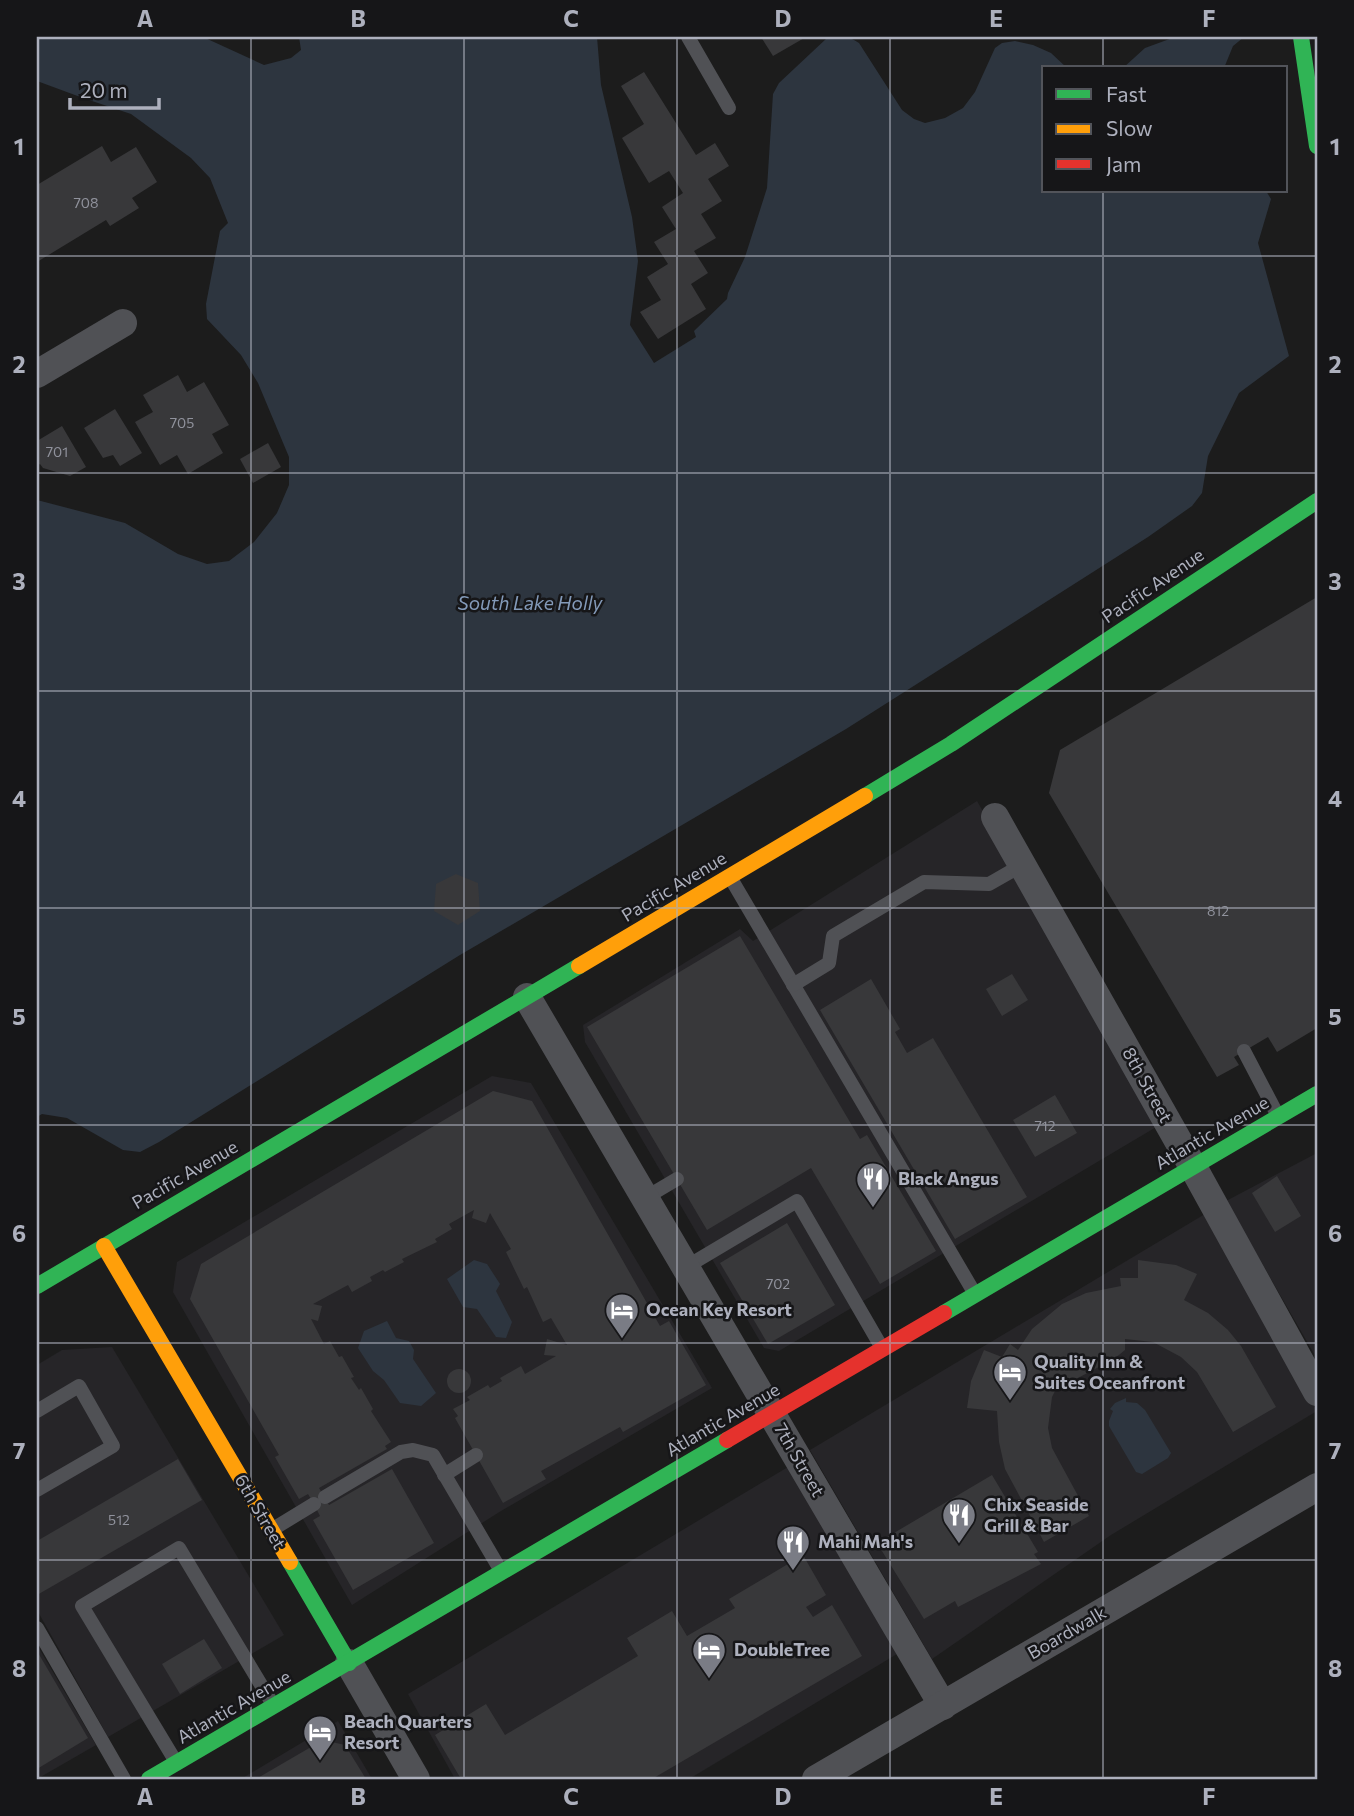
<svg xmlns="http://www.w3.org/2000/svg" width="1354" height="1816" font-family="Commissioner,sans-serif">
	<rect width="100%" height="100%" fill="#1c1c1c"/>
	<g fill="#262528">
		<polygon points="977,801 1163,1123 779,1351 764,1348 585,1042 583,1025 740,929 753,941"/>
		<polygon points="492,1076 531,1083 712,1388 501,1511 352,1605 173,1292 177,1262"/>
		<polygon points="1317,1153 1317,1359 1226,1201"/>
		<polygon points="1205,1214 1317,1411 1111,1535 932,1659 810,1450"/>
		<polygon points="112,1347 284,1635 108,1737 37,1610 37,1365 62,1350"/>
		<polygon points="788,1467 897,1654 689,1779 455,1779 408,1694"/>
		<polygon points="37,1645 96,1745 37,1779"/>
		<polygon points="338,1721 372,1779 241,1779"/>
	</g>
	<g fill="#2d353f">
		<path d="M37 37H203L264 65 291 58 301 50 299 37H597L601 85 632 217 638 261 630 325 654 363 696 337 694 331 727 299 728 293 745 257 767 188 773 94 779 83 827 38C838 34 849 36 859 43L902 110 914 119 925 123 945 118 963 108 975 92 995 48 1002 43 1015 41 1033 45 1051 53 1067 68H1044V191H1266L1271 199 1258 243 1289 356 1239 393 1208 456 1202 493 1192 506 1148 537 846 729 460 955 159 1142 140 1152 123 1150 67 1118 42 1114 37 1117V500L125 523 178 554 207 564 229 561 254 542 277 513 289 485V457L258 383 241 355 207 319 206 304 220 231 228 223 210 178 191 158 131 114 83 98 37 81Z"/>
		<polygon points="1175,37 1244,37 1233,46 1224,68 1123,68 1145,48"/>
		<polygon points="474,1260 487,1264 500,1284 496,1291 512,1322 506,1338 496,1337 477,1309 463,1307 447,1279"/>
		<polygon points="387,1321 396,1338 409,1341 414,1350 413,1359 436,1393 421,1406 400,1403 384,1380 373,1371 358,1348 364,1331"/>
		<polygon points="1126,1398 1126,1402 1137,1403 1145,1410 1171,1453 1168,1458 1142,1474 1136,1472 1109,1426 1109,1421 1113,1411 1110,1409 1115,1403"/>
	</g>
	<g fill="#38383a">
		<polygon points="761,37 806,37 773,56"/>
		<polygon points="644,72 696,155 715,143 729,166 708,179 722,201 701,214 716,238 694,251 708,273 691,284 706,309 658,339 640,312 661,300 647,277 668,264 654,242 676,229 662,207 683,193 669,171 649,183 622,138 644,124 621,86"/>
		<polygon points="102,146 111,162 136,147 157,182 132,198 139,208 110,226 106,220 37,262 37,185"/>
		<polygon points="178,375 187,392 204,382 229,425 212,434 223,453 188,474 177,455 160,465 135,422 153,412 143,395"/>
		<polygon points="115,409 142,453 120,466 113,455 103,458 84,428"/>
		<polygon points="62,426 86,467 70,476 43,468 40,464 37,466 37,441"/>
		<polygon points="268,443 281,467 253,483 240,459"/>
		<polygon points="1317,597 1317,1028 1277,1052 1268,1037 1234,1057 1239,1065 1217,1077 1049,793 1060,750"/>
		<polygon points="456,874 478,883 480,911 458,925 434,911 436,884"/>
		<polygon points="740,936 860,1139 867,1135 936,1251 880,1284 811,1168 707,1230 587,1027"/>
		<polygon points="1012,974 1028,1000 1002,1016 986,989"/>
		<polygon points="871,979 900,1029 895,1032 907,1053 933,1038 1027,1197 955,1239 820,1010"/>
		<polygon points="493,1091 532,1101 660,1326 669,1321 706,1385 623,1432 620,1427 541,1471 546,1479 503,1503 455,1418 458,1416 453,1409 470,1400 467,1397 488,1385 490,1388 502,1381 500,1378 521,1366 525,1374 556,1356 544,1355 547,1339 567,1345 551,1318 543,1322 527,1287 524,1289 506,1252 511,1249 490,1213 486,1223 472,1218 474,1210 449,1224 452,1229 435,1239 437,1242 402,1259 404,1262 385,1272 383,1270 370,1277 372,1281 352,1292 348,1285 313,1304 322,1306 318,1321 311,1319 324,1344 330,1341 339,1357 342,1356 354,1377 351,1378 359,1390 361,1388 373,1409 371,1411 391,1442 385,1446 387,1449 319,1488 329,1505 392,1469 434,1543 353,1590 313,1520 320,1516 314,1504 308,1494 299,1499 275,1457 279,1455 190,1299 201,1264"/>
		<polygon points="1055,1095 1077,1133 1035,1157 1013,1120"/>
		<polygon points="1277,1176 1301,1216 1275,1232 1252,1193"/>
		<polygon points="787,1223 835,1305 768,1344 720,1263"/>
		<polygon points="1138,1260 1176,1265 1197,1274 1184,1300 1208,1313 1228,1330 1241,1346 1276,1407 1233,1432 1197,1372 1181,1357 1153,1342 1125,1339 1125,1350 1114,1359 1074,1380 1061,1379 1052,1397 1048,1428 1052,1448 1089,1516 1044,1542 1005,1469 999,1442 997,1411 967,1408 971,1381 984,1350 1002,1357 1010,1344 1018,1350 1032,1329 1062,1304 1086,1293 1121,1286 1120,1278 1138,1278"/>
		<circle cx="459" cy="1381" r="12"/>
		<polygon points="178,1459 202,1500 37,1595 37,1541"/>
		<polygon points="992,1475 1038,1552 1034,1554 1041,1564 958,1607 955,1601 924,1619 877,1543"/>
		<polygon points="803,1555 826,1595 806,1607 813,1617 832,1605 862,1656 652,1779 461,1779 435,1735 486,1704 505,1735 638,1656 627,1638 672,1611 687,1636 735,1608 729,1599"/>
		<polygon points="204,1639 222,1668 180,1694 162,1664"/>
		<polygon points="37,1651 88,1738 37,1769"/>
		<polygon points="323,1740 345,1745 366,1779 256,1779"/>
	</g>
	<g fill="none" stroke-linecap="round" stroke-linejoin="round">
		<g stroke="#505155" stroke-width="14">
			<polyline points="688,37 729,108"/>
			<polyline points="730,877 975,1294"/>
			<polyline points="793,985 829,963 833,936 924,882 989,884 1022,865"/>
			<polyline points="1244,1051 1278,1116"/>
			<polyline points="645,1198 677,1179"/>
			<polyline points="686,1267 797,1201 882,1348"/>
			<polyline points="37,1411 79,1386 113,1446 37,1490"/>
			<polyline points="444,1475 476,1455"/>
			<polyline points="325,1497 401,1452 413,1450 433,1455 501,1571"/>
			<polyline points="273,1529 314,1504"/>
			<polyline points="37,1628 124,1779"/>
			<polyline points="176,1762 82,1606 179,1548 272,1703"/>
		</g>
		<g stroke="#505155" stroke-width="28">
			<polyline points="37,374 123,323"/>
			<polyline points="995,817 1193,1167 1317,1392"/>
			<polyline points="527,997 943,1706"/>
			<polyline points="349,1663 416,1779"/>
			<polyline points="816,1779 1317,1487"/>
		</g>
		<g stroke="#30b455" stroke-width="16">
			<polyline points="1301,37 1317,146"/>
			<polyline points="865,796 951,744 1317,501"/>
			<polyline points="37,1286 579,966"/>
			<polyline points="944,1313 1317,1094"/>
			<polyline points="290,1562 349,1663"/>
			<polyline points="149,1779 727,1440"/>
		</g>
		<g stroke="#ff9f0a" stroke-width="16">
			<polyline points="579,966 865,796"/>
			<polyline points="104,1246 290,1562"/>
		</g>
		<polyline stroke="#e5322d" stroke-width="16" points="727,1440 944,1313"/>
	</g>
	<path fill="none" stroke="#adb0bd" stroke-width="2" stroke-opacity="0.55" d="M251 37V1779M464 37V1779M677 37V1779M890 37V1779M1103 37V68M1103 191V1779M37 256H1317M37 473H1317M37 691H1317M37 908H1317M37 1125H1317M37 1343H1317M37 1560H1317"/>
	<defs>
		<g id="restaurant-pin" transform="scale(1.75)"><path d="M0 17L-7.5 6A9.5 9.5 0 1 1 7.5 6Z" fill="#7a7c85" stroke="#161618"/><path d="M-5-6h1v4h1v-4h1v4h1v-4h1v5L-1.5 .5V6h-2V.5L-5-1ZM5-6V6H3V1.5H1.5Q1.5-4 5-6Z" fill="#fff"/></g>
		<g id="hotel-pin" transform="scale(1.75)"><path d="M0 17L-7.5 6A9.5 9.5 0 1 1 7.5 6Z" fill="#7a7c85" stroke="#161618"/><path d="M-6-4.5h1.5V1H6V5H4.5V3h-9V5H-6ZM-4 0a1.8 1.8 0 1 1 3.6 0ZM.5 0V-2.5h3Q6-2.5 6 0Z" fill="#fff"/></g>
	</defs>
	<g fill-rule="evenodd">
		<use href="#restaurant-pin" x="873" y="1179"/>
		<use href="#hotel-pin" x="622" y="1310"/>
		<use href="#hotel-pin" x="1010" y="1372"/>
		<use href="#restaurant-pin" x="959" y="1515"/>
		<use href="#restaurant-pin" x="793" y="1542"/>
		<use href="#hotel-pin" x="709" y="1650"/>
		<use href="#hotel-pin" x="320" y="1732"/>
	</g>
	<g text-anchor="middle" stroke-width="5" stroke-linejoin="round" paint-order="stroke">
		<g font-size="14" fill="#90929c">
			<text x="86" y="208">708</text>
			<text x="182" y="428">705</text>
			<text x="57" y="457">701</text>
			<text x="1218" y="916">812</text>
			<text x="1045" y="1131">712</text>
			<text x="778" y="1289">702</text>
			<text x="119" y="1525">512</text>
		</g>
		<g font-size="18" fill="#adb0bd" stroke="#161618">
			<text transform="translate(1153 586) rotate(-34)" y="6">Pacific Avenue</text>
			<text transform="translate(674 887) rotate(-31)" y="6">Pacific Avenue</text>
			<text transform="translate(1147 1085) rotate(61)" y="6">8th Street</text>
			<text transform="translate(1212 1133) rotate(-30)" y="6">Atlantic Avenue</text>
			<text transform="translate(185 1175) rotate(-30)" y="6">Pacific Avenue</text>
			<text transform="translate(723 1420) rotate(-30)" y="6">Atlantic Avenue</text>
			<text transform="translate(799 1460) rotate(60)" y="6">7th Street</text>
			<text transform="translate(260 1512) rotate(60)" y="6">6th Street</text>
			<text transform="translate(1067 1633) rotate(-30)" y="6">Boardwalk</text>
			<text transform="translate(234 1707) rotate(-30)" y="6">Atlantic Avenue</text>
		</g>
		<g font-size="18" font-weight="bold" fill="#adb0bd" stroke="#161618" text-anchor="start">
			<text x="898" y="1185">Black Angus</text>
			<text x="646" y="1316">Ocean Key Resort</text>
			<text x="1034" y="1368">Quality Inn &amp;<tspan x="1034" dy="21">Suites Oceanfront</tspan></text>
			<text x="984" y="1511">Chix Seaside<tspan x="984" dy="21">Grill &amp; Bar</tspan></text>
			<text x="818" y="1548">Mahi Mah's</text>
			<text x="734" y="1656">DoubleTree</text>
			<text x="344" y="1728">Beach Quarters<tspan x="344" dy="21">Resort</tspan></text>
		</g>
		<g font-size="19" font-style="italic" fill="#839ab9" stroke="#161618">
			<text x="530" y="610">South Lake Holly</text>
		</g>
	</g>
	<rect width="1354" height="1816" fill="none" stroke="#161618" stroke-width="77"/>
	<rect x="1042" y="66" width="245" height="126" fill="#161618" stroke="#52545a" stroke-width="2"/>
	<rect x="1056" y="89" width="35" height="10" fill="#30b455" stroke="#52545a" stroke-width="2"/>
	<text x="1106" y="102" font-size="21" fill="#adb0bd">Fast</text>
	<rect x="1056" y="124" width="35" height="10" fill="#ff9f0a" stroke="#52545a" stroke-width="2"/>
	<text x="1106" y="136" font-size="21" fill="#adb0bd">Slow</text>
	<rect x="1056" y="159" width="35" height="10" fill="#e5322d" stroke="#52545a" stroke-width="2"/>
	<text x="1106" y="172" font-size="21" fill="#adb0bd">Jam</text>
	<path d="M70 98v10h89v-10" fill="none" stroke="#adb0bd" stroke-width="3.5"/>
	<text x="80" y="98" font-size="21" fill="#adb0bd" stroke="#161618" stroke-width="5" paint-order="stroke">20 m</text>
	<rect x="38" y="38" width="1278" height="1740" fill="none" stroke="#adb0bd" stroke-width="2.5"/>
	<g font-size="23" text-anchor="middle" font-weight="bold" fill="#adb0bd">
		<text x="145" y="27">A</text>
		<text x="358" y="27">B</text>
		<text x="571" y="27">C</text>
		<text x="783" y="27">D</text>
		<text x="996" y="27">E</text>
		<text x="1209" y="27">F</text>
		<text x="19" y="155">1</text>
		<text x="1335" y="155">1</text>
		<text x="19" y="373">2</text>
		<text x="1335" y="373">2</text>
		<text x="19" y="590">3</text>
		<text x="1335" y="590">3</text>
		<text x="19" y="807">4</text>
		<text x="1335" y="807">4</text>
		<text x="19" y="1025">5</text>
		<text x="1335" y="1025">5</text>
		<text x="19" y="1242">6</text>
		<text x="1335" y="1242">6</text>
		<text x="19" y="1459">7</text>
		<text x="1335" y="1459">7</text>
		<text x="19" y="1677">8</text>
		<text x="1335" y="1677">8</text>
		<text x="145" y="1805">A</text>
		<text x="358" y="1805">B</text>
		<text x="571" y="1805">C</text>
		<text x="783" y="1805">D</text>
		<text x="996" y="1805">E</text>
		<text x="1209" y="1805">F</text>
	</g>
</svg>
